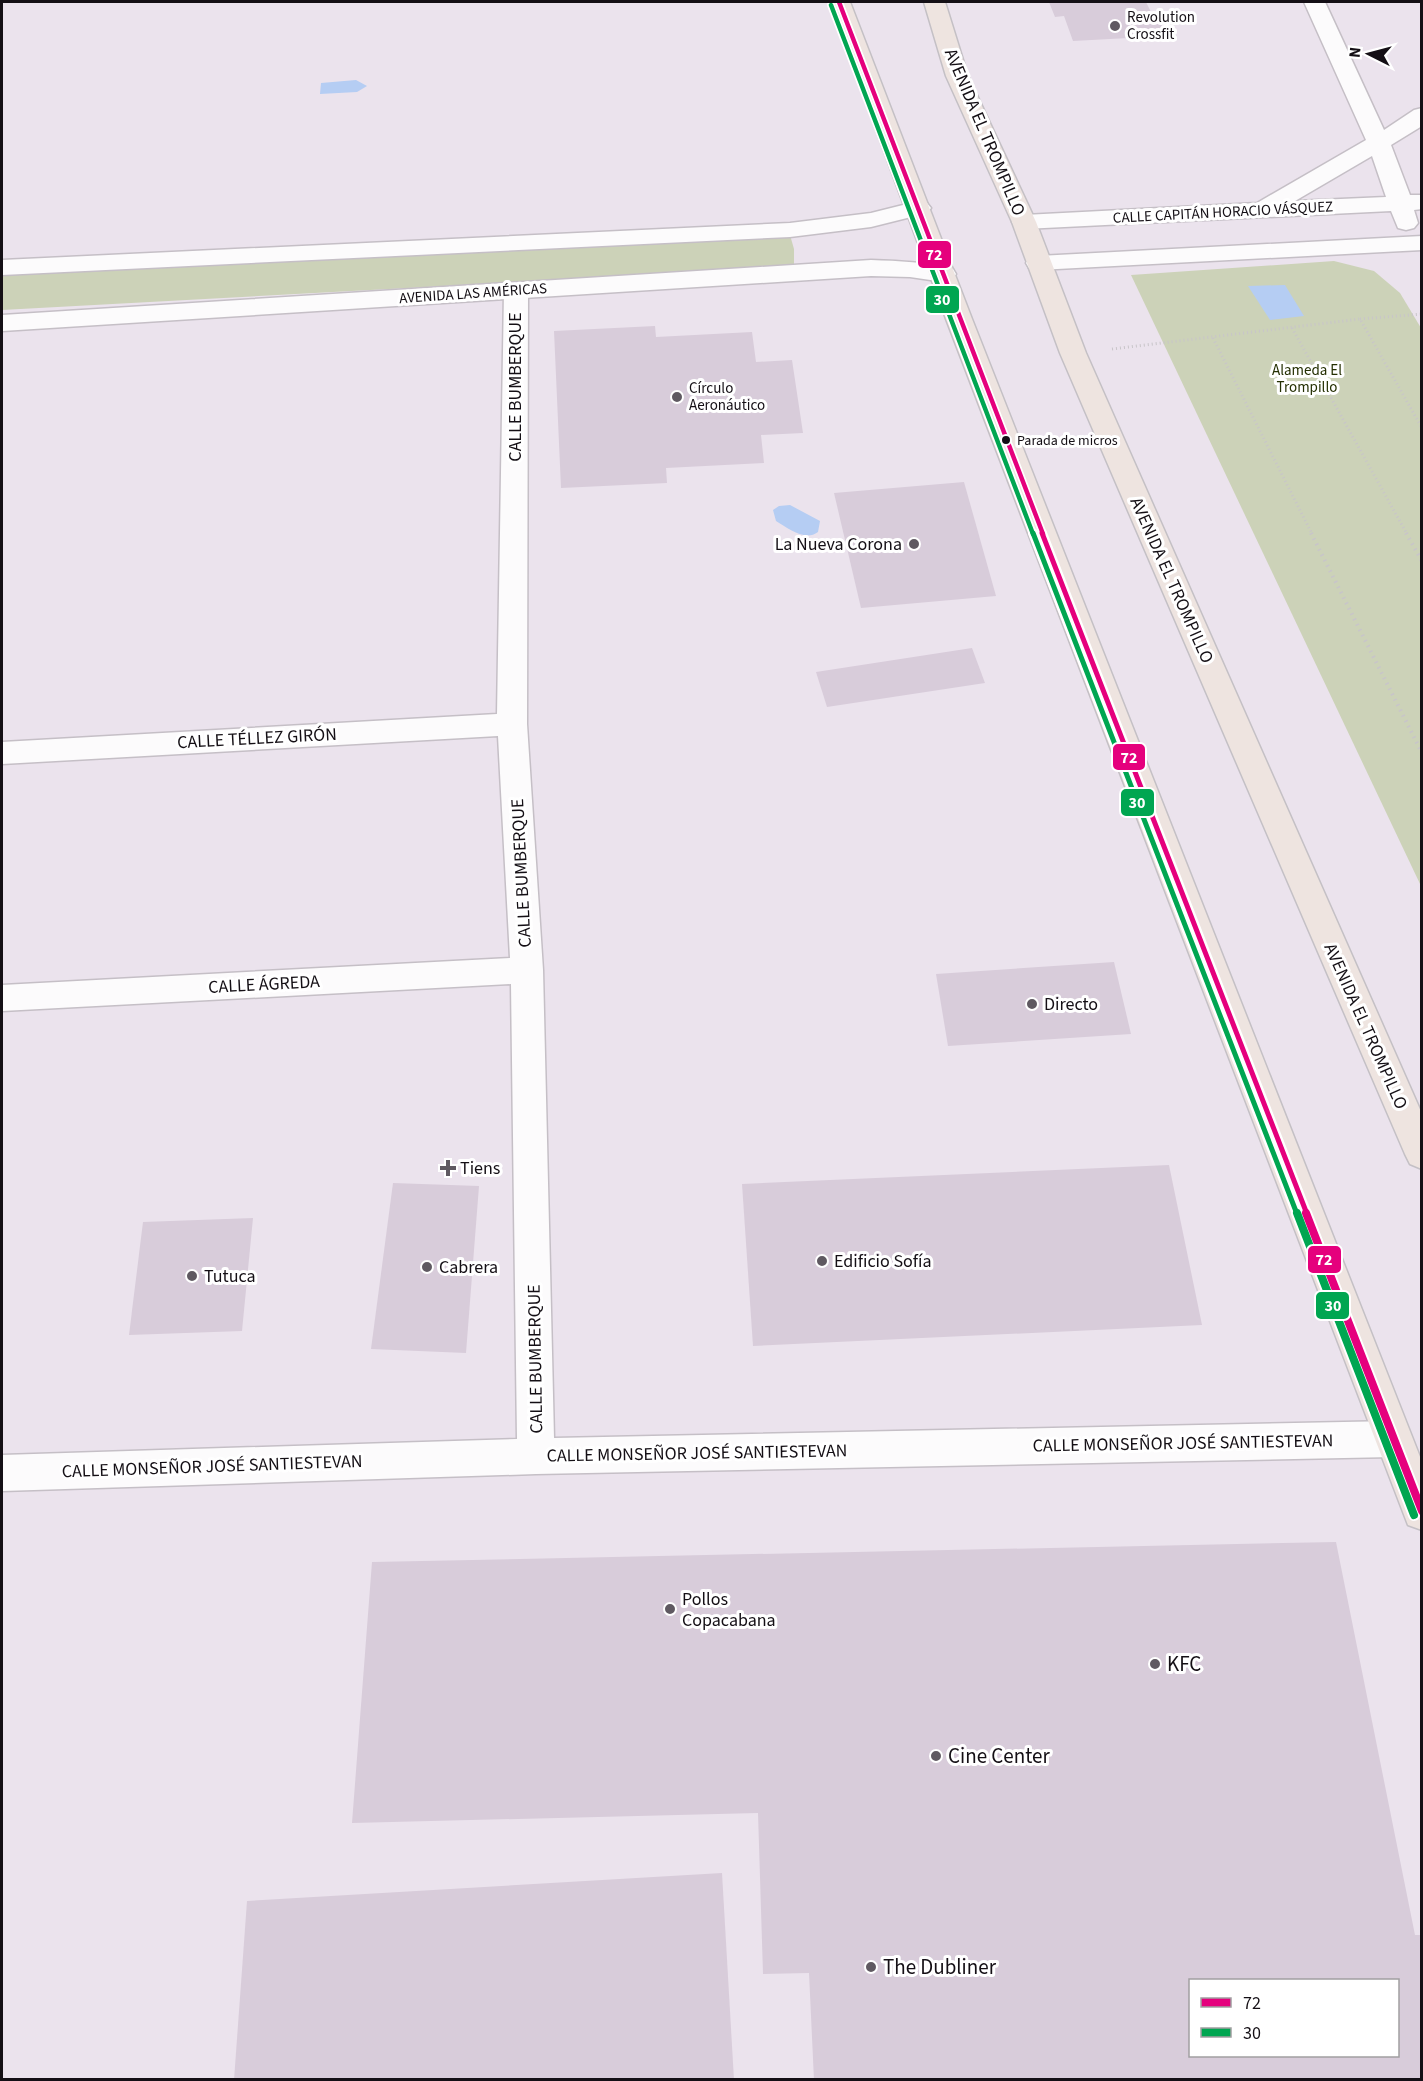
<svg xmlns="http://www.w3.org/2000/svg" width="1423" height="2081" font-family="'Source Sans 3',sans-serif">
	<rect width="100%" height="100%" fill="#ebe3ed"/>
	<g fill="#ccd2b8">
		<polygon points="790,235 794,249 794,267 2,310 2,274"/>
		<polygon points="1334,261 1374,271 1400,293 1421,328 1421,886 1131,275"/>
	</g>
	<g fill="#b5cdf3">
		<polygon points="356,80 367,86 357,92 320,94 321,83"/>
		<polygon points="1285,285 1304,316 1270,320 1248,286"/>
		<path d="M790 505 820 521 818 532C805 542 788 528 776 521L773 510 779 506Z"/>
	</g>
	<g fill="#d8ccda" fill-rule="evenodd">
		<polygon points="1049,2 1146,2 1151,12 1156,12 1166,36 1073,41 1064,16 1055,17"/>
		<polygon points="655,326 656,337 752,332 756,362 792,360 803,433 761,435 764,463 666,468 667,483 561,488 554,331"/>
		<polygon points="964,482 996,596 861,608 834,493"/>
		<polygon points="972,648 985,683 827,707 816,672"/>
		<polygon points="1114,962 1131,1034 948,1046 936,974"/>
		<polygon points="1169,1165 1202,1325 753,1346 742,1184"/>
		<polygon points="393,1183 479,1186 466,1353 371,1349"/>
		<polygon points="253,1218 242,1331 129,1335 143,1222"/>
		<path d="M1336 1542 1415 1935H1422V2080H814L809 1973 763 1974 758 1813 352 1823 372 1562ZM1190 1980H1398V2056H1190Z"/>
		<polygon points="722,1873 734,2080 234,2080 247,1901"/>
	</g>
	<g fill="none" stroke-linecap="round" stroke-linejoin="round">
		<g stroke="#c5bfc6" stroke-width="3">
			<g id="minor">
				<path d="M1304 2H1325L1384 130 1414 110 1422 108V126L1391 145 1410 195H1422V209L1414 210 1418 223 1414 228 1406 230 1398 228 1391 211 1024 229 1016 227 1012 222 1016 217 1024 215 1257 203 1366 140ZM1372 156 1386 197 1295 201Z"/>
				<polygon points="1422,236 1422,250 1038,270 1029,268 1026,263 1029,258 1038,256"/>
				<polygon points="516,283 525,286 528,291 527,724 543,970 554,1438 1393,1421 1406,1427 1412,1439 1406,1451 1393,1457 536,1474 2,1491 2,1455 517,1439 511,984 2,1011 2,985 510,958 498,736 2,764 2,742 497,714 504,291 507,286"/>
			</g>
		</g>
		<g stroke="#c5bfc6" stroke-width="3">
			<g id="tertiary">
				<polygon points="919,201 927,203 931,208 927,213 871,227 790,237 2,275 2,260 790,223 871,213"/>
				<path d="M871 260C899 261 926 262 953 269L956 274 953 279 944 282 910 277 871 276 2 331V315Z"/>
			</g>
		</g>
		<g stroke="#c4c0c5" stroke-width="3">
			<g id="primary">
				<polygon points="829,2 850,2 972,319 1422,1462 1422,1530 1408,1525 1403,1512 946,319"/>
				<polygon points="924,2 945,2 968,76 1036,222 1086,353 1422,1114 1422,1169 1410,1164 1405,1154 1060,353 1012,222 946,76"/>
			</g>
		</g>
		<g stroke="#c8c5c9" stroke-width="3" stroke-dasharray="1 3" stroke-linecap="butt">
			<polyline points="1360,319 1422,314"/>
			<polyline points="1292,328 1407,534"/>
			<polyline points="1213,338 1312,534"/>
			<polyline points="1112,349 1360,319 1422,428"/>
		</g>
		<g stroke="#c8c5c9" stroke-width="4" stroke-dasharray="1.5 4.5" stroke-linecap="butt">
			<polyline points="1311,533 1422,753"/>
			<polyline points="1406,533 1422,561"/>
		</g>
		<use href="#minor" fill="#fcfbfc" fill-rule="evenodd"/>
		<use href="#tertiary" fill="#fcfbfc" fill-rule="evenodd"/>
		<use href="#primary" fill="#eee4e0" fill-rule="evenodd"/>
		<g stroke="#fff" stroke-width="8">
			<polyline id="bus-1-far2" points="839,2 1043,534"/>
		</g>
		<g stroke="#fff" stroke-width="10">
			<polyline id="bus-1-far1" points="1042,533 1307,1214"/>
		</g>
		<g stroke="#fff" stroke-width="12">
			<polyline id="bus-1" points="1306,1213 1422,1511"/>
		</g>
		<g stroke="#fff" stroke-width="8">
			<polyline id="bus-2-far2" points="831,5 1033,534"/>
		</g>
		<g stroke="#fff" stroke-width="10">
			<polyline id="bus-2-far1" points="1033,533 1297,1214"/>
		</g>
		<g stroke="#fff" stroke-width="12">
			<polyline id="bus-2" points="1297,1213 1414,1515"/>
		</g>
		<use href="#bus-1-far2" stroke="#e5007d" stroke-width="4.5"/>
		<use href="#bus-1-far1" stroke="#e5007d" stroke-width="5"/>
		<use href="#bus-1" stroke="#e5007d" stroke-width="8"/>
		<use href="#bus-2-far2" stroke="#00a651" stroke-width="4.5"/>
		<use href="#bus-2-far1" stroke="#00a651" stroke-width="5"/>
		<use href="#bus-2" stroke="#00a651" stroke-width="8"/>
	</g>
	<g fill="#5f5961" stroke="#fff" stroke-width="2">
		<circle cx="1115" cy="26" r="6"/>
		<circle cx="677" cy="397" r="6"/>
		<circle cx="914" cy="544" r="6"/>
		<circle cx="1032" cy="1004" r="6"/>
		<path d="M445 1159h6v6h6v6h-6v6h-6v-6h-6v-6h6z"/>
		<circle cx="822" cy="1261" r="6"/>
		<circle cx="427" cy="1267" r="6"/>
		<circle cx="192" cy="1276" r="6"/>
		<circle cx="670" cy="1609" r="6"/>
		<circle cx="1155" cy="1664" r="6"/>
		<circle cx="936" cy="1756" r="6"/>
		<circle cx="871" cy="1967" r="6"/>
	</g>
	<circle fill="#140f15" stroke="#fff" stroke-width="2" cx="1006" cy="440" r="5"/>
	<g text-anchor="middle" stroke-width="6" stroke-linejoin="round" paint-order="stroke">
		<g font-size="14" fill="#140f15" stroke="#fff" text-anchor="start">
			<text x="1017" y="445">Parada de micros</text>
		</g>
		<g font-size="15" fill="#140f15" stroke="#fff" text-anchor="start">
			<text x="1127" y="22">Revolution<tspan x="1127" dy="17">Crossfit</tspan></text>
			<text x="689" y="393">Círculo<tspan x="689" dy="17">Aeronáutico</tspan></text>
		</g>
		<g font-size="15" fill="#140f15" stroke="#fff">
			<text transform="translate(1223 212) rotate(-3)" y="5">CALLE CAPITÁN HORACIO VÁSQUEZ</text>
			<text transform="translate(473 293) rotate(-4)" y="5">AVENIDA LAS AMÉRICAS</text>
		</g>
		<g font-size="15" fill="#242f02" stroke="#fff">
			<text x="1307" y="375">Alameda El<tspan x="1307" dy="17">Trompillo</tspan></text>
		</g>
		<g font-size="18" fill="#140f15" stroke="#fff">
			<text transform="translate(985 132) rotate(67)" y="6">AVENIDA EL TROMPILLO</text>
			<text transform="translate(515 387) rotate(-90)" y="6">CALLE BUMBERQUE</text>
			<text transform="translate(1172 580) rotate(66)" y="6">AVENIDA EL TROMPILLO</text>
			<text transform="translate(257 738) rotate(-3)" y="6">CALLE TÉLLEZ GIRÓN</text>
			<text transform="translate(521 873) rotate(-93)" y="6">CALLE BUMBERQUE</text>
			<text transform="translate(264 984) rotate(-3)" y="6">CALLE ÁGREDA</text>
			<text transform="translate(1366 1026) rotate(66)" y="6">AVENIDA EL TROMPILLO</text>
			<text transform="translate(535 1359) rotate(-91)" y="6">CALLE BUMBERQUE</text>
			<text transform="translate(1183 1443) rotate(-1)" y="6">CALLE MONSEÑOR JOSÉ SANTIESTEVAN</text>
			<text transform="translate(697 1453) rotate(-1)" y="6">CALLE MONSEÑOR JOSÉ SANTIESTEVAN</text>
			<text transform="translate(212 1466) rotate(-2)" y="6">CALLE MONSEÑOR JOSÉ SANTIESTEVAN</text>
		</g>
		<g font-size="18" fill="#140f15" stroke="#fff" text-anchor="start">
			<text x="902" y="550" text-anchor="end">La Nueva Corona</text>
			<text x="1044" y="1010">Directo</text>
			<text x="460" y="1174">Tiens</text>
			<text x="834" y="1267">Edificio Sofía</text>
			<text x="439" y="1273">Cabrera</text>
			<text x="204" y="1282">Tutuca</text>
			<text x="682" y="1605">Pollos<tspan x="682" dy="21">Copacabana</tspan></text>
		</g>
		<g font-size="21" fill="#140f15" stroke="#fff" text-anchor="start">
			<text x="1167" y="1671">KFC</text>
			<text x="948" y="1763">Cine Center</text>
			<text x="883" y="1974">The Dubliner</text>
		</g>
	</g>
	<g stroke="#fff" stroke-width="2">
		<rect x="917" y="240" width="35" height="29" rx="6" fill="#e5007d"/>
		<rect x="925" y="285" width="35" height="29" rx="6" fill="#00a651"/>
		<rect x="1112" y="743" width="34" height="28" rx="6" fill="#e5007d"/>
		<rect x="1120" y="788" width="35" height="29" rx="6" fill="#00a651"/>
		<rect x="1307" y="1245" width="35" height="29" rx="6" fill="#e5007d"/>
		<rect x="1315" y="1291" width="35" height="29" rx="6" fill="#00a651"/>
	</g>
	<g font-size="16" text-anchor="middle" font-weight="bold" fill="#fff">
		<text x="934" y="260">72</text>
		<text x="942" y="305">30</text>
		<text x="1129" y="763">72</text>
		<text x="1137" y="808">30</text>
		<text x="1324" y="1265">72</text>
		<text x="1333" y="1311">30</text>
	</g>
	<rect width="1423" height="2081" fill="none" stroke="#140f15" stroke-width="6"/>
	<rect x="1189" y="1979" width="210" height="78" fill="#ffffff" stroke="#a19fa1" stroke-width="1.5"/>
	<rect x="1201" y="1998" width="30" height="9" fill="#e5007d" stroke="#a19fa1" stroke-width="1.5"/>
	<text x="1243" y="2009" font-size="18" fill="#140f15">72</text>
	<rect x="1201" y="2028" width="30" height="9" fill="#00a651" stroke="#a19fa1" stroke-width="1.5"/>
	<text x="1243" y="2039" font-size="18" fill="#140f15">30</text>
	<g transform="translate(1369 54) rotate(276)" stroke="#ffffff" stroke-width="4.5" paint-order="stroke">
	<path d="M0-4.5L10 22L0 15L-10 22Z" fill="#140f15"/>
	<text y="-9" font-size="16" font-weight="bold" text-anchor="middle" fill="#140f15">N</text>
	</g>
</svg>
